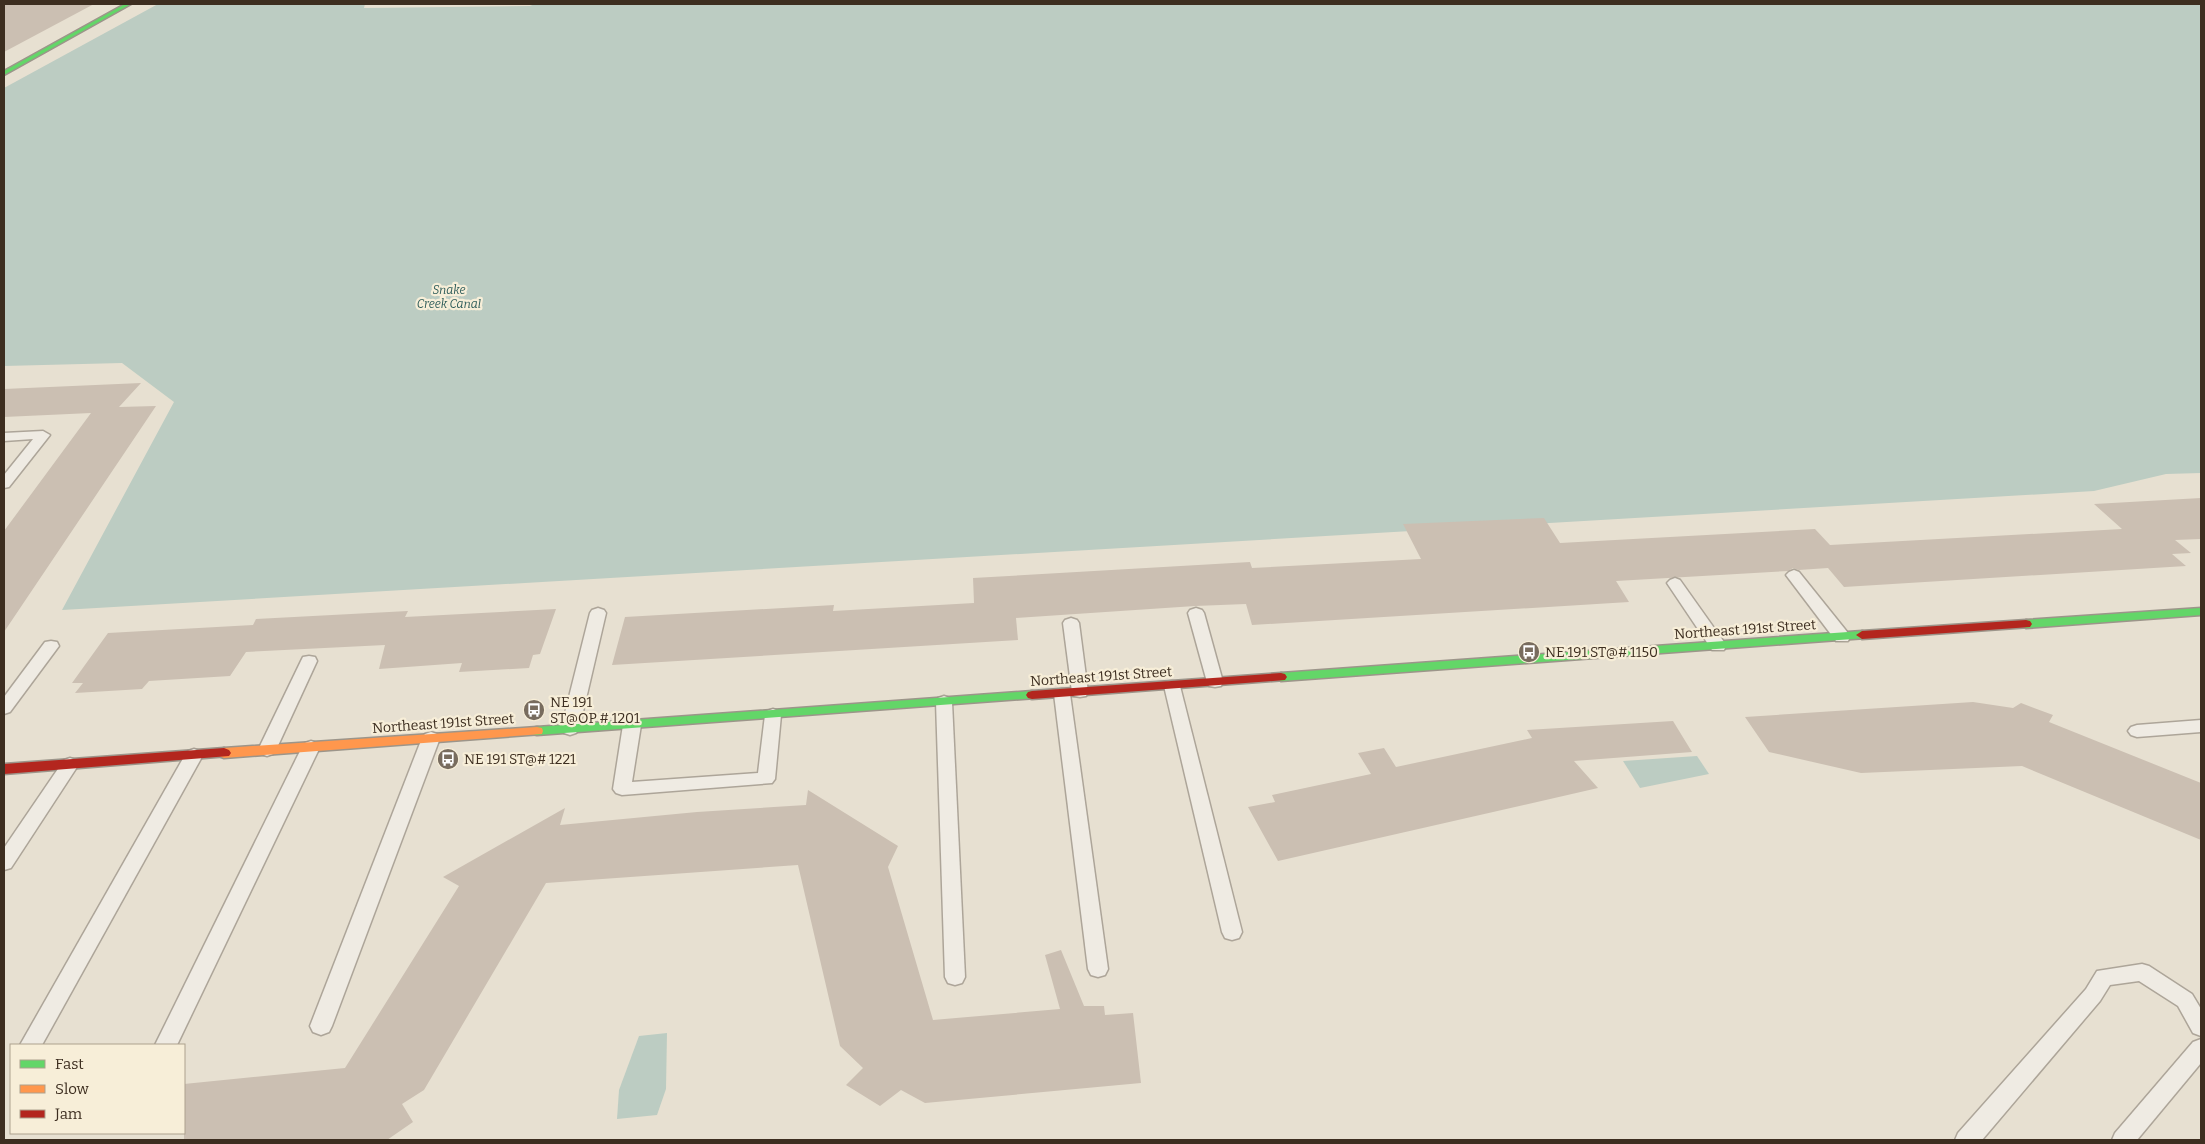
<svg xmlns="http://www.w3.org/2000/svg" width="2205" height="1144" font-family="Bitter,serif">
	<rect width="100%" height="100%" fill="#e7e0d1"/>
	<g fill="#bcccc2">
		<polygon points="158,4 365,4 364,8 530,6 535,4 2201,4 2201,473 2166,474 2094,491 62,610 174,402 122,363 4,366 4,88"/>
		<polygon points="1697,756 1709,774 1640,788 1623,761"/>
		<polygon points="667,1033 666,1089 657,1115 617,1119 619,1090 639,1036"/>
	</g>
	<g fill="#cbbfb2">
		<polygon points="4,4 94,4 4,52"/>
		<polygon points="141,383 119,407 156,406 4,632 4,531 91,413 4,417 4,389"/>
		<polygon points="2201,498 2201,539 2175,540 2191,553 2172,554 2186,566 1844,587 1828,568 1799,570 1793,568 1788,571 1616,581 1629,602 1252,625 1246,604 1195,606 1016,618 1018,640 612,665 625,617 834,605 833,611 974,603 973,578 1250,562 1252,568 1421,559 1403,524 1544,518 1560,543 1815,529 1830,545 2122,529 2094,504"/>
		<polygon points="556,609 540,654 533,655 529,668 459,672 462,663 379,669 385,645 246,652 230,676 149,681 142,689 75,693 83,683 72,683 108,633 253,625 256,619 408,611 405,617"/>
		<polygon points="1973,702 2013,708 2021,703 2053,715 2049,722 2201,783 2201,840 2022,766 1861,773 1769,752 1745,717"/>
		<polygon points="1673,721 1692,752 1574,761 1598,788 1278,861 1248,807 1275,802 1272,795 1371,774 1358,753 1384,748 1396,767 1532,738 1527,730"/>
		<polygon points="808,790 898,846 888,867 933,1020 1060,1009 1045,955 1061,950 1084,1006 1104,1006 1105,1015 1133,1013 1141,1083 925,1103 901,1090 880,1106 846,1085 863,1068 840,1046 798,865 546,883 424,1090 402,1104 413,1122 387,1140 184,1140 184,1084 345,1068 459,886 443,877 565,808 560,825 697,812 806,805"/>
	</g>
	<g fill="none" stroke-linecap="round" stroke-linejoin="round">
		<g stroke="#ada599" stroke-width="3">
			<g id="lane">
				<polygon points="43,431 50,435 9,487 4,488 4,475 33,439 4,441 4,433"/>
				<polygon points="1794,570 1799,572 1848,633 1850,637 1848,641 1836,641 1786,575 1789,572"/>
				<polygon points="1675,578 1680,580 1724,642 1726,646 1724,650 1712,650 1667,583 1670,580"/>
				<polygon points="598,608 604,610 606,613 579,729 576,733 570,735 564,733 561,729 590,613 592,610"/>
				<polygon points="1196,608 1202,610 1204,613 1223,682 1221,686 1215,687 1209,686 1207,682 1188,613 1190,610"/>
				<polygon points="1071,618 1077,620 1079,623 1088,692 1086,696 1080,697 1074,696 1072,692 1063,623 1065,620"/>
				<polygon points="51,641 57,642 59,646 10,712 4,714 4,697 45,642"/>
				<polygon points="309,656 315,657 317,661 276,750 273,754 267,756 261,754 258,750 301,661 303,657"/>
				<polygon points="1172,681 1178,682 1180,686 1242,932 1239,938 1232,940 1225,938 1222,932 1164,686 1166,682"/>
				<polygon points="1062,689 1068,690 1070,694 1108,969 1105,975 1098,977 1091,975 1088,969 1054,694 1056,690"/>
				<polygon points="944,696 950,698 952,702 965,977 962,983 955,985 948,983 945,977 936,702 938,698"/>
				<polygon points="773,709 779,711 781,715 775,779 772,783 622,795 616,793 613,789 623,725 626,721 632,719 638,721 641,725 632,782 758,773 765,715 767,711"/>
				<polygon points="2201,720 2201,732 2137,737 2131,735 2128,731 2131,727 2137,725"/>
				<polygon points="431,732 437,734 440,738 332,1026 329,1032 321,1035 313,1032 310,1026 422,738 425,734"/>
				<polygon points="311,741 317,743 320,747 177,1045 155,1045 302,747 305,743"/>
				<polygon points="194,749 200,751 203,755 42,1045 20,1045 185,755 188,751"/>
				<polygon points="70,758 76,760 79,764 11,868 4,870 4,848 64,760"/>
				<polygon points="2142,964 2149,966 2192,994 2201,1009 2201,1036 2193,1033 2178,1006 2139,981 2110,985 2100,1001 1982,1140 1955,1140 1958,1133 2086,989 2097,971"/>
				<polygon points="2201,1039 2201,1063 2137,1140 2112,1140 2115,1133 2193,1042"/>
			</g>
		</g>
		<g stroke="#9c958a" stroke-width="3">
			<g id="fast">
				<polygon points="125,4 131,4 4,75 4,71"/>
				<polygon points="2201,608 2201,615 2026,628 2020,624 2026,620"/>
				<polygon points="1862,631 1866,632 1868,635 1866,638 1281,681 1275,677 1281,673"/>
				<polygon points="1032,691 1036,692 1038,695 1036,698 537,735 532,734 531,731 532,728 537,727"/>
			</g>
		</g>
		<g stroke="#9c958a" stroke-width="3">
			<polygon id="slow" points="537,727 542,728 543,731 542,734 224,758 219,756 217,753 219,750 224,748"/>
		</g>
		<g stroke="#9c958a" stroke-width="3">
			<g id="jam">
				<polygon points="2026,620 2030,621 2032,624 2030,627 1862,639 1856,635 1862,631"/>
				<polygon points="1281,673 1285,674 1287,677 1285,680 1032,699 1028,698 1026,695 1028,692 1032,691"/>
				<polygon points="224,748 229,750 231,753 229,756 4,774 4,764"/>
			</g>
		</g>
		<use href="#lane" fill="#efebe3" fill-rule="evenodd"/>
		<use href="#fast" fill="#63d668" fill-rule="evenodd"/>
		<use href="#slow" fill="#ff974d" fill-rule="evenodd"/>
		<use href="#jam" fill="#b3261e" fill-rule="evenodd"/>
	</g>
	<defs>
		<g id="bus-disc" transform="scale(1.125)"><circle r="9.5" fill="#786c5e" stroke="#f7eed8"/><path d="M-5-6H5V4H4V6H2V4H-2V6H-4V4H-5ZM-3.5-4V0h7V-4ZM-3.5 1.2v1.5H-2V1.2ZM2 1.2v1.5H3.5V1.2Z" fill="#fff"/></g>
	</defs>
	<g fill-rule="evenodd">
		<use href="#bus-disc" x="1529" y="652"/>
		<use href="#bus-disc" x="534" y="710"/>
		<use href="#bus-disc" x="448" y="759"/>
	</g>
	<g text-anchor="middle" stroke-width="4.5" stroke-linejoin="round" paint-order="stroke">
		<g font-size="12" font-style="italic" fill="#2f5d5a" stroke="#f7eed8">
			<text x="449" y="294">Snake<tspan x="449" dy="14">Creek Canal</tspan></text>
		</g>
		<g font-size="14" fill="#3d2e20" stroke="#f7eed8">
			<text transform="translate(1745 629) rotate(-4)" y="5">Northeast 191st Street</text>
			<text transform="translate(1101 676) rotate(-4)" y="5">Northeast 191st Street</text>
			<text transform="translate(443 723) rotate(-4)" y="5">Northeast 191st Street</text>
		</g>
		<g font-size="14" fill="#3d2e20" stroke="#f7eed8" text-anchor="start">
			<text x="1545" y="657">NE 191 ST@# 1150</text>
			<text x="550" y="707">NE 191<tspan x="550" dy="16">ST@OP # 1201</tspan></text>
			<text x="464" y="764">NE 191 ST@# 1221</text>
		</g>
	</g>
	<rect width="2205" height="1144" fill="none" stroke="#3d2e20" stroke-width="10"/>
	<rect x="10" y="1044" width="175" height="90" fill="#f7eed8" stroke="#ada18e"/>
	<rect x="20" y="1060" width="25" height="8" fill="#63d668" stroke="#ada18e"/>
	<text x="55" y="1069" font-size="15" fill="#3d2e20">Fast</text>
	<rect x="20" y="1085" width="25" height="8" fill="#ff974d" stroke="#ada18e"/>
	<text x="55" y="1094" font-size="15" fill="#3d2e20">Slow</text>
	<rect x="20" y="1110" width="25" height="8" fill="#b3261e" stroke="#ada18e"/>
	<text x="55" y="1119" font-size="15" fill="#3d2e20">Jam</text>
</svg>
